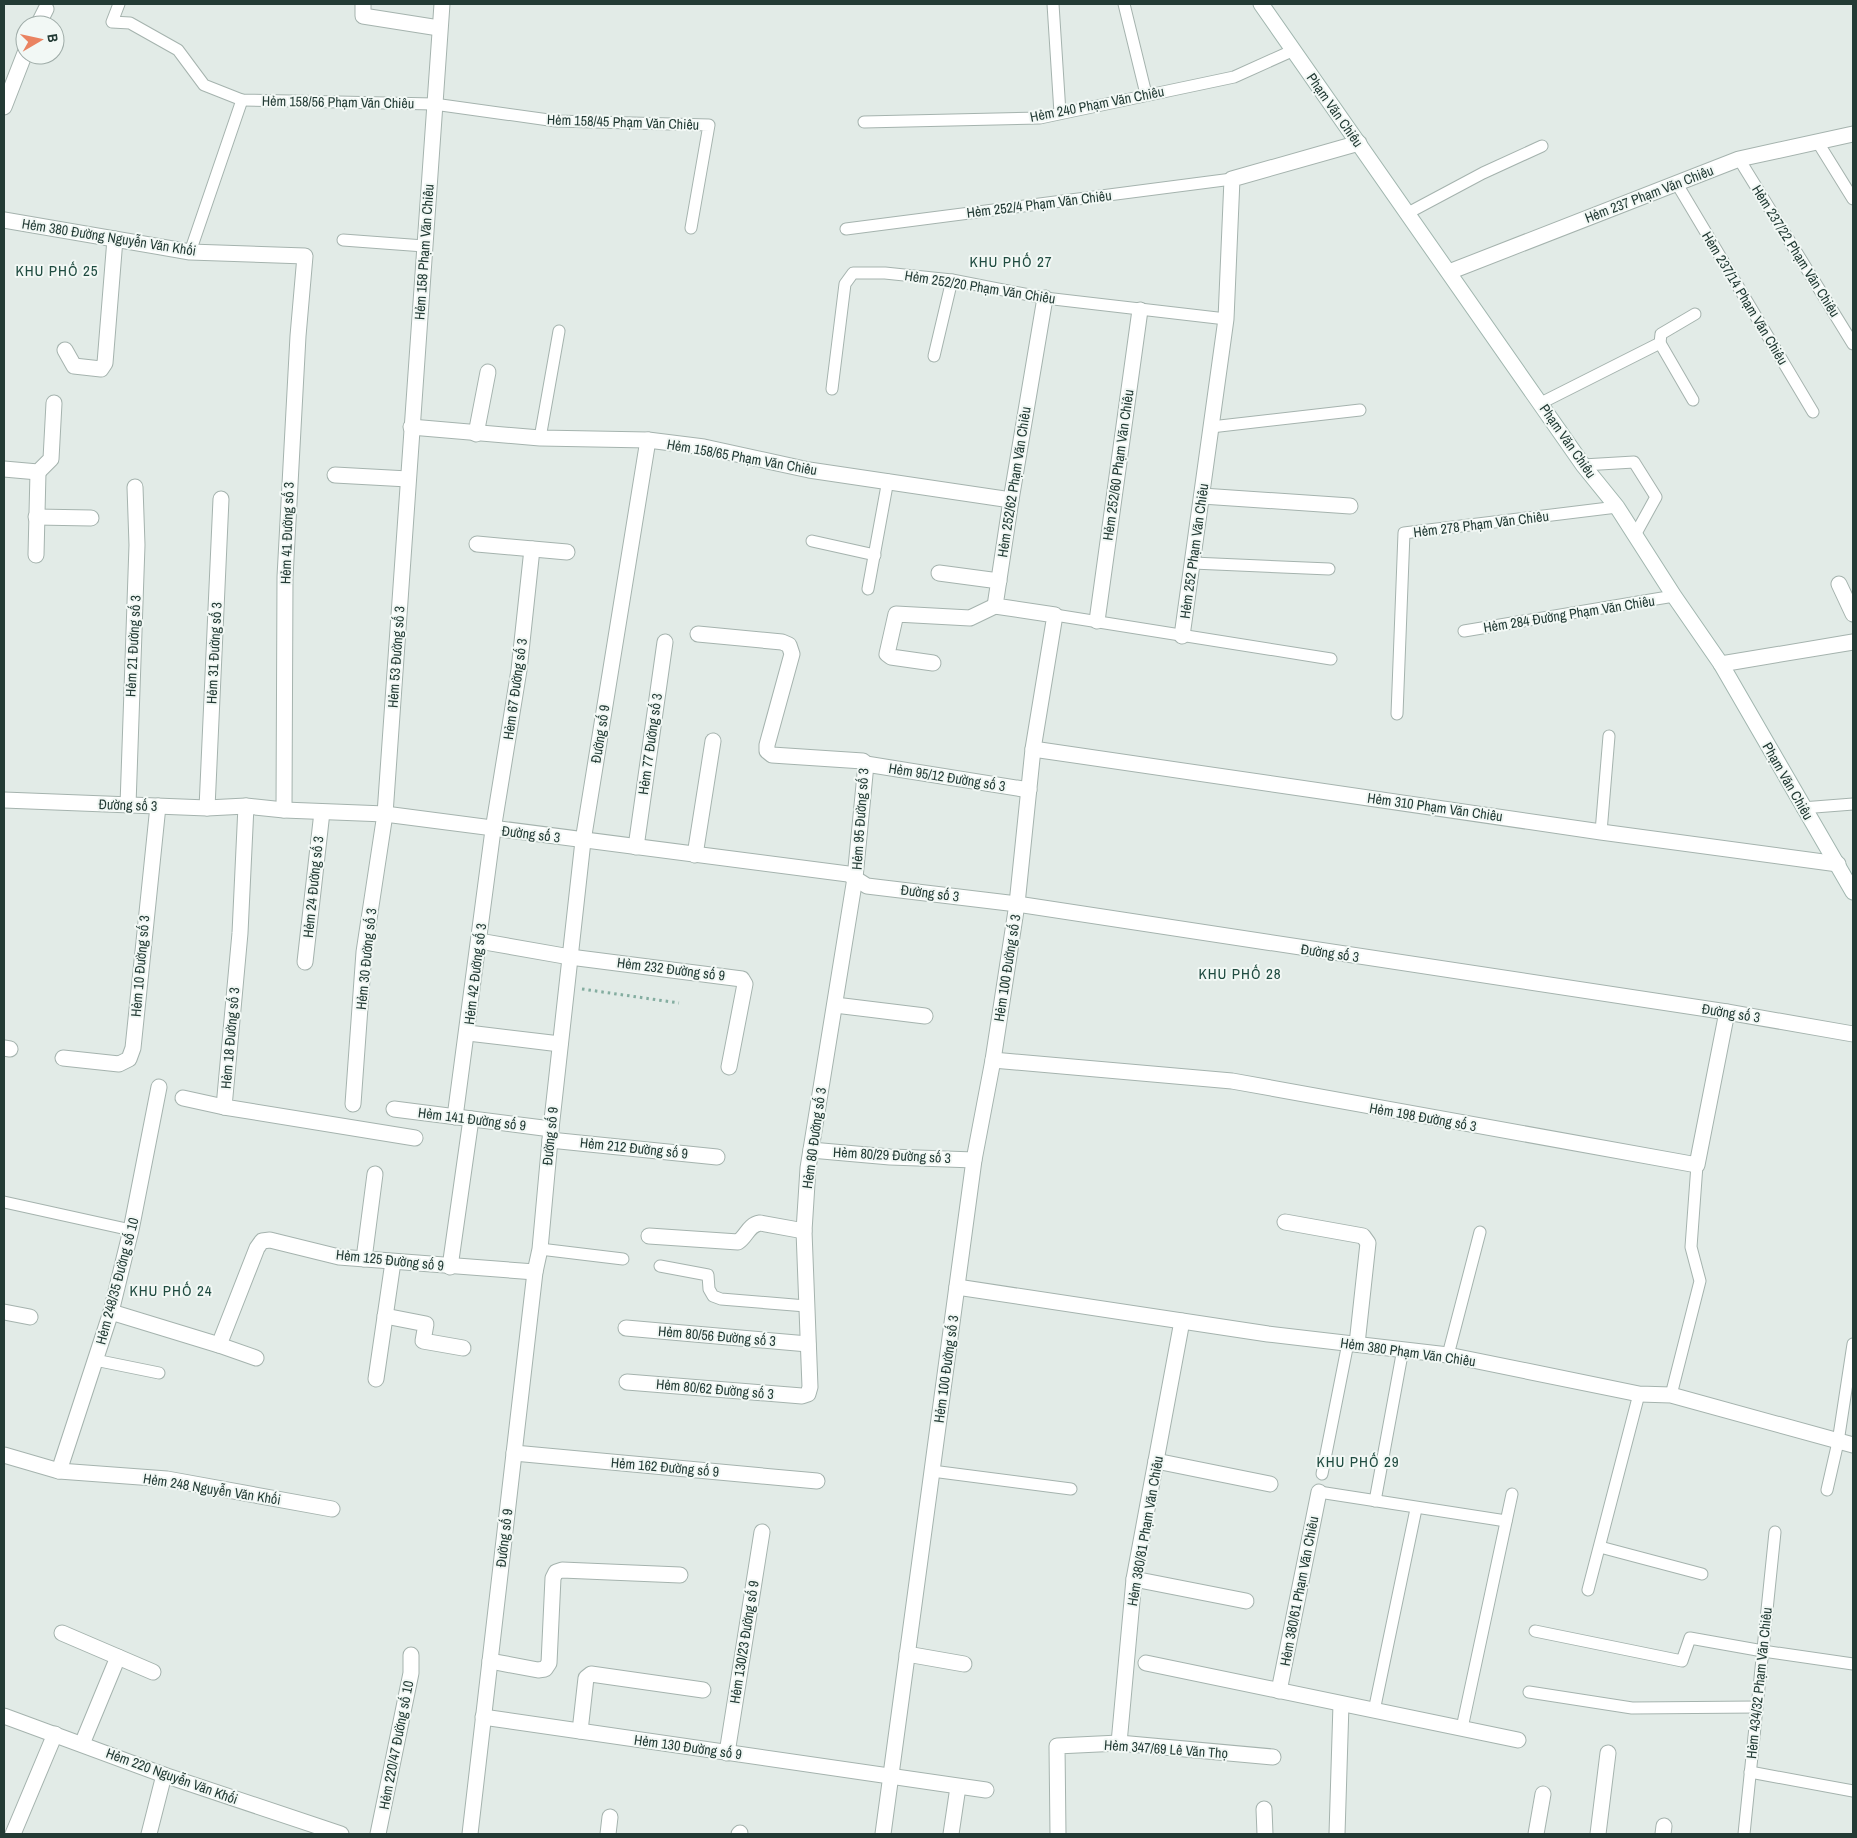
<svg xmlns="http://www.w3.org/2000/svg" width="1857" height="1838" font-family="'Archivo Narrow',sans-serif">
	<rect width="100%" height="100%" fill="#e2ebe7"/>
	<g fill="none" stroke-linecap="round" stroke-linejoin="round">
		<g stroke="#a5b3ae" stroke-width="13">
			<g id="service">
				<polyline points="119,4 112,22 130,23 178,50 204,85 242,100 434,104 556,121 709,125 691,228"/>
				<polyline points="1053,4 1060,113"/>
				<polyline points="1124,4 1146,94"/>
				<polyline points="864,122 1040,118 1234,77 1294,50"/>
				<polyline points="1817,141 1853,199"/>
				<polyline points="1739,159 1853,344"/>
				<polyline points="1677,184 1813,412"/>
				<polyline points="1408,213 1483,173 1542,146"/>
				<polyline points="846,229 1232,179"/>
				<polyline points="343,240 424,246"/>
				<polyline points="190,252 242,100"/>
				<polyline points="1660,343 1693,400"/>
				<polyline points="934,356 952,280"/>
				<polyline points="832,389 845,284 853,273 885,273 952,280 1045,298 1226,319"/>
				<polyline points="1541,403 1660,343 1661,334 1695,314"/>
				<polyline points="1211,427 1360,410"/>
				<polyline points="540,438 559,331"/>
				<polyline points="1583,465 1634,462 1656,497 1635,535"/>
				<polyline points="812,541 875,555"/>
				<polyline points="1193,563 1329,569"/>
				<polyline points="868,589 888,480"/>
				<polyline points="1055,615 1331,659"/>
				<polyline points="1464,631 1674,596"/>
				<polyline points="1397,714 1404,533 1617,507"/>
				<polyline points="1802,808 1853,804"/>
				<polyline points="1601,832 1609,736"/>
				<polyline points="4,1202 131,1230"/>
				<polyline points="540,1249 623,1259"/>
				<polyline points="660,1266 708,1275 709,1289 713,1296 721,1299 806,1306"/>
				<polyline points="1448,1355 1480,1232"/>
				<polyline points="95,1360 159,1373"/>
				<polyline points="1671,1395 1700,1281 1691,1247 1697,1165"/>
				<polyline points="932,1471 1071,1489"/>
				<polyline points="1322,1474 1348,1343"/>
				<polyline points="1827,1490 1838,1442 1853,1344"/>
				<polyline points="1319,1492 1506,1521"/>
				<polyline points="1375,1501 1403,1349"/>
				<polyline points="1600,1547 1702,1574"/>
				<polyline points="1588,1590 1639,1394"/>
				<polyline points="1535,1631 1682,1661 1690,1638 1763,1651 1853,1664"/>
				<polyline points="1529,1692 1632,1708 1757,1707"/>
				<polyline points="1374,1711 1416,1509"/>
				<polyline points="1462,1728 1512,1494"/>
				<polyline points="1750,1772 1853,1791"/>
				<polyline points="1744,1834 1775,1532"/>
			</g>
		</g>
		<g stroke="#a5b3ae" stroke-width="17">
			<g id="minor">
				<polyline points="363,4 363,16 439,28"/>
				<polyline points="38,25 46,9"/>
				<polyline points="4,107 25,53"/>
				<polyline points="4,220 190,252 305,256 298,336 285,577 284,810"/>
				<polyline points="1449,272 1739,159 1853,134"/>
				<polyline points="65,350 74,366 101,369 105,363 115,239"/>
				<polyline points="411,427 540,438 648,440 704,447 809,470 1011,500"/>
				<polyline points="476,434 488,372"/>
				<polyline points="4,469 38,472 51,459 54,403"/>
				<polyline points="335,475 408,479"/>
				<polyline points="1202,496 1350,506"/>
				<polyline points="36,517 91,518"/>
				<polyline points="477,544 567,552"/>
				<polyline points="36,555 38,472"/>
				<polyline points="939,573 999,581"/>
				<polyline points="1839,584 1853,614"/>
				<polyline points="1097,621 1140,310"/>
				<polyline points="1182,636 1226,319 1232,179 1359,143"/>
				<polyline points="933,663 891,657 887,654 896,614 970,618 995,606"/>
				<polyline points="1721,664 1853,642"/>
				<polyline points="1033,749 1601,832 1838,864"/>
				<polyline points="866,764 1029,790"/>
				<polyline points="4,800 207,808 246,806 284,810 385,814 848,874 867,886 1017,904 1727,1012 1853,1034"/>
				<polyline points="128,805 137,545 135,487"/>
				<polyline points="246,806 240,933 224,1107 415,1138"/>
				<polyline points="207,808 221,499"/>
				<polyline points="636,847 665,642"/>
				<polyline points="695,855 713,741"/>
				<polyline points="479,941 570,957 742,979 745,984 729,1067"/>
				<polyline points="305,962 322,812"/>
				<polyline points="835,1005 925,1016"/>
				<polyline points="468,1033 560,1044"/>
				<polyline points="4,1048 10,1049"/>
				<polyline points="63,1058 119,1064 129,1059 133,1048 158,806"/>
				<polyline points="993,1060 1232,1081 1697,1165 1727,1012"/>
				<polyline points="183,1098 224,1107"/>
				<polyline points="353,1104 364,952 385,814 442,4"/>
				<polyline points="394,1109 551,1129"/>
				<polyline points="455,1117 493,830 519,670 532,549"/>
				<polyline points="550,1140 717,1157"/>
				<polyline points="811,1150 890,1157 974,1160"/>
				<polyline points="1285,1222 1363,1236 1368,1243 1357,1344"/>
				<path d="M649 1236 738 1242C747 1236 748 1225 760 1223L804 1231"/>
				<polyline points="364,1259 375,1174"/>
				<polyline points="450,1267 471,1119"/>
				<polyline points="957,1287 1268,1334 1448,1355 1639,1394 1671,1395 1853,1445"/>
				<polyline points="4,1312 30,1317"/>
				<polyline points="111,1312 219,1345 257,1248 262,1241 270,1240 339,1257 535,1272"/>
				<polyline points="385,1316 426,1324 423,1341 463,1348"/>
				<polyline points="626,1328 808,1344"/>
				<polyline points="219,1345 256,1358"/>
				<polyline points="376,1379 393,1262"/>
				<polyline points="627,1382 802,1396 808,1394 810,1387 804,1231 808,1168 855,878 866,764 863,761 772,755 767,751 767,745 792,654 789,645 782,642 698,634"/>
				<polyline points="514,1453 817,1481"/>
				<polyline points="4,1455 59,1471 167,1479 332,1509"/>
				<polyline points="1156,1461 1270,1484"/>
				<polyline points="59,1471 111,1312 131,1230 159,1087"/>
				<polyline points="1134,1579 1246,1601"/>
				<polyline points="62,1633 153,1672"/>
				<polyline points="907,1654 964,1664"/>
				<polyline points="490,1661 538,1670 545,1669 549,1663 553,1578 556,1572 562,1570 680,1575"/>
				<polyline points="1146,1663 1518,1740"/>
				<polyline points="1279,1691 1319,1492"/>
				<polyline points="4,1716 164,1775 341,1834"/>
				<polyline points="483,1717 986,1790"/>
				<polyline points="580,1731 586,1678 591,1674 703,1690"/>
				<polyline points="1119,1743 1134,1579 1182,1321"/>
				<polyline points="82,1744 118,1657"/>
				<polyline points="727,1753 762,1532"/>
				<polyline points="1264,1809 1265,1834"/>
				<polyline points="13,1834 55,1734"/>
				<polyline points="149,1834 164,1775"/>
				<polyline points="378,1834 411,1673 411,1655"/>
				<polyline points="470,1834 535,1272 540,1249 551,1129 583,841 648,440"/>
				<polyline points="608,1834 610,1817"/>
				<polyline points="739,1834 740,1833"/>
				<polyline points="883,1834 974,1160 993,1060 1017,904 1033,749 1055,615 995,606 1011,500 1045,298"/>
				<polyline points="951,1834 958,1787"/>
				<polyline points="1058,1834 1057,1746 1119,1743 1273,1757"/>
				<polyline points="1337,1834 1341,1704"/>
				<polyline points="1536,1834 1543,1794"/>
				<polyline points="1598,1834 1608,1753"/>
				<polyline points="1663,1834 1664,1826"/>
			</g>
		</g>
		<g stroke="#a1b6af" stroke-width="17">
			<polyline id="secondary" points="1261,4 1583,465 1617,507 1674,596 1721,664 1853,892"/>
		</g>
		<polyline stroke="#84ada0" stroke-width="3" stroke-dasharray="2.5 4" stroke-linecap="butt" points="582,989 679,1003"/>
		<use href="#service" stroke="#fff" stroke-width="11"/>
		<use href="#minor" stroke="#fff" stroke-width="15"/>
		<use href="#secondary" stroke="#fff" stroke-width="15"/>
	</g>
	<g text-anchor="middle" stroke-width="4" stroke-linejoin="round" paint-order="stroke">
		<g font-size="14" fill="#233b35" stroke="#f2f8f5">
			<text transform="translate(338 102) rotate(1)" y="5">Hẻm 158/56 Phạm Văn Chiêu</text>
			<text transform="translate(1097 104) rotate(-11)" y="5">Hẻm 240 Phạm Văn Chiêu</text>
			<text transform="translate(1335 110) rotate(55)" y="5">Phạm Văn Chiêu</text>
			<text transform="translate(623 122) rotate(2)" y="5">Hẻm 158/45 Phạm Văn Chiêu</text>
			<text transform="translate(1649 194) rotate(-21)" y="5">Hẻm 237 Phạm Văn Chiêu</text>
			<text transform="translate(1039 204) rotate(-7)" y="5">Hẻm 252/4 Phạm Văn Chiêu</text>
			<text transform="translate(109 237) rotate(9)" y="5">Hẻm 380 Đường Nguyễn Văn Khối</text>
			<text transform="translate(1796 251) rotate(58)" y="5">Hẻm 237/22 Phạm Văn Chiêu</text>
			<text transform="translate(424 252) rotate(-86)" y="5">Hẻm 158 Phạm Văn Chiêu</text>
			<text transform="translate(980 287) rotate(9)" y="5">Hẻm 252/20 Phạm Văn Chiêu</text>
			<text transform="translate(1745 298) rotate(59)" y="5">Hẻm 237/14 Phạm Văn Chiêu</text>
			<text transform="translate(1568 441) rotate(55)" y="5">Phạm Văn Chiêu</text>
			<text transform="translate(742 457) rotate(10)" y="5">Hẻm 158/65 Phạm Văn Chiêu</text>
			<text transform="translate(1118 465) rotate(-82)" y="5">Hẻm 252/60 Phạm Văn Chiêu</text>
			<text transform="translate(1014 482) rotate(-81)" y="5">Hẻm 252/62 Phạm Văn Chiêu</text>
			<text transform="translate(1481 524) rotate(-7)" y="5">Hẻm 278 Phạm Văn Chiêu</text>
			<text transform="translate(287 533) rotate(-88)" y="5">Hẻm 41 Đường số 3</text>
			<text transform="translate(1194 551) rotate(-82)" y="5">Hẻm 252 Phạm Văn Chiêu</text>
			<text transform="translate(1569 614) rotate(-9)" y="5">Hẻm 284 Đường Phạm Văn Chiêu</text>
			<text transform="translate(133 646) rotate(-87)" y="5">Hẻm 21 Đường số 3</text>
			<text transform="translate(214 653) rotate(-87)" y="5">Hẻm 31 Đường số 3</text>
			<text transform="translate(396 657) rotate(-86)" y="5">Hẻm 53 Đường số 3</text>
			<text transform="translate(515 689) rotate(-82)" y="5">Hẻm 67 Đường số 3</text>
			<text transform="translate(600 734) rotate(-81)" y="5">Đường số 9</text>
			<text transform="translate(650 744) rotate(-82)" y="5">Hẻm 77 Đường số 3</text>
			<text transform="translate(947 777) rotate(9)" y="5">Hẻm 95/12 Đường số 3</text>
			<text transform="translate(1788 781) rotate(60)" y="5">Phạm Văn Chiêu</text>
			<text transform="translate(128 805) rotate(2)" y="5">Đường số 3</text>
			<text transform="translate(1435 807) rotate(8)" y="5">Hẻm 310 Phạm Văn Chiêu</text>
			<text transform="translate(860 819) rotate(-86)" y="5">Hẻm 95 Đường số 3</text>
			<text transform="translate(531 834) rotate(7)" y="5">Đường số 3</text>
			<text transform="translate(313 887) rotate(-84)" y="5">Hẻm 24 Đường số 3</text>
			<text transform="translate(930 893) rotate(7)" y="5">Đường số 3</text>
			<text transform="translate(1330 953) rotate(8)" y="5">Đường số 3</text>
			<text transform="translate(366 959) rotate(-84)" y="5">Hẻm 30 Đường số 3</text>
			<text transform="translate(140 966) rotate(-85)" y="5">Hẻm 10 Đường số 3</text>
			<text transform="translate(1007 968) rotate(-81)" y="5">Hẻm 100 Đường số 3</text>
			<text transform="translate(671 969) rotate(7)" y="5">Hẻm 232 Đường số 9</text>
			<text transform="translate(475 974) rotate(-83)" y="5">Hẻm 42 Đường số 3</text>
			<text transform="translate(1731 1013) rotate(9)" y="5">Đường số 3</text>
			<text transform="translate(230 1038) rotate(-85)" y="5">Hẻm 18 Đường số 3</text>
			<text transform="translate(1423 1117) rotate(10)" y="5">Hẻm 198 Đường số 3</text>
			<text transform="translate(472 1119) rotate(7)" y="5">Hẻm 141 Đường số 9</text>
			<text transform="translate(550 1136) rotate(-84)" y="5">Đường số 9</text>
			<text transform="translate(814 1138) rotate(-82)" y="5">Hẻm 80 Đường số 3</text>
			<text transform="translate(634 1148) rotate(6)" y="5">Hẻm 212 Đường số 9</text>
			<text transform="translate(892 1155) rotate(3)" y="5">Hẻm 80/29 Đường số 3</text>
			<text transform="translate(390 1260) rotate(6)" y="5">Hẻm 125 Đường số 9</text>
			<text transform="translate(117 1281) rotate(-75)" y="5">Hẻm 248/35 Đường số 10</text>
			<text transform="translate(717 1336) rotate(5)" y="5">Hẻm 80/56 Đường số 3</text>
			<text transform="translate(1408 1352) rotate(8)" y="5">Hẻm 380 Phạm Văn Chiêu</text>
			<text transform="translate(946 1369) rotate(-82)" y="5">Hẻm 100 Đường số 3</text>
			<text transform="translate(715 1389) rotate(5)" y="5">Hẻm 80/62 Đường số 3</text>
			<text transform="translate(665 1467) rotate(5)" y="5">Hẻm 162 Đường số 9</text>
			<text transform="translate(212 1489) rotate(9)" y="5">Hẻm 248 Nguyễn Văn Khối</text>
			<text transform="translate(1145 1531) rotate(-80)" y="5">Hẻm 380/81 Phạm Văn Chiêu</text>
			<text transform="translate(504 1538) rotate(-83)" y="5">Đường số 9</text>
			<text transform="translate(1299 1591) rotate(-79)" y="5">Hẻm 380/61 Phạm Văn Chiêu</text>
			<text transform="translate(744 1642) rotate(-81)" y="5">Hẻm 130/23 Đường số 9</text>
			<text transform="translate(1759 1683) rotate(-84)" y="5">Hẻm 434/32 Phạm Văn Chiêu</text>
			<text transform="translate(396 1745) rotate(-79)" y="5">Hẻm 220/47 Đường số 10</text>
			<text transform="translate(688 1747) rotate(8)" y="5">Hẻm 130 Đường số 9</text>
			<text transform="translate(1166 1749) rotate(4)" y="5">Hẻm 347/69 Lê Văn Thọ</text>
			<text transform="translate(172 1776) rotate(20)" y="5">Hẻm 220 Nguyễn Văn Khối</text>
		</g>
		<g font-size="15" letter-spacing="1" fill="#204c41" stroke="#f2f8f5">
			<text x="1011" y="267">KHU PHỐ 27</text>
			<text x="57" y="276">KHU PHỐ 25</text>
			<text x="1240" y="979">KHU PHỐ 28</text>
			<text x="171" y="1296">KHU PHỐ 24</text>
			<text x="1358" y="1467">KHU PHỐ 29</text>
		</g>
	</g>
	<rect width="1857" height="1838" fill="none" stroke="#233b35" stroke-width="10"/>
	<g transform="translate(40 40) rotate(81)"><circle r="24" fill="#f2f8f5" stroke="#9faca8"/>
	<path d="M0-4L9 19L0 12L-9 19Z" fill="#ea8361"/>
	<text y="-8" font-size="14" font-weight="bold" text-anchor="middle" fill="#233b35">B</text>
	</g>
</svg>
